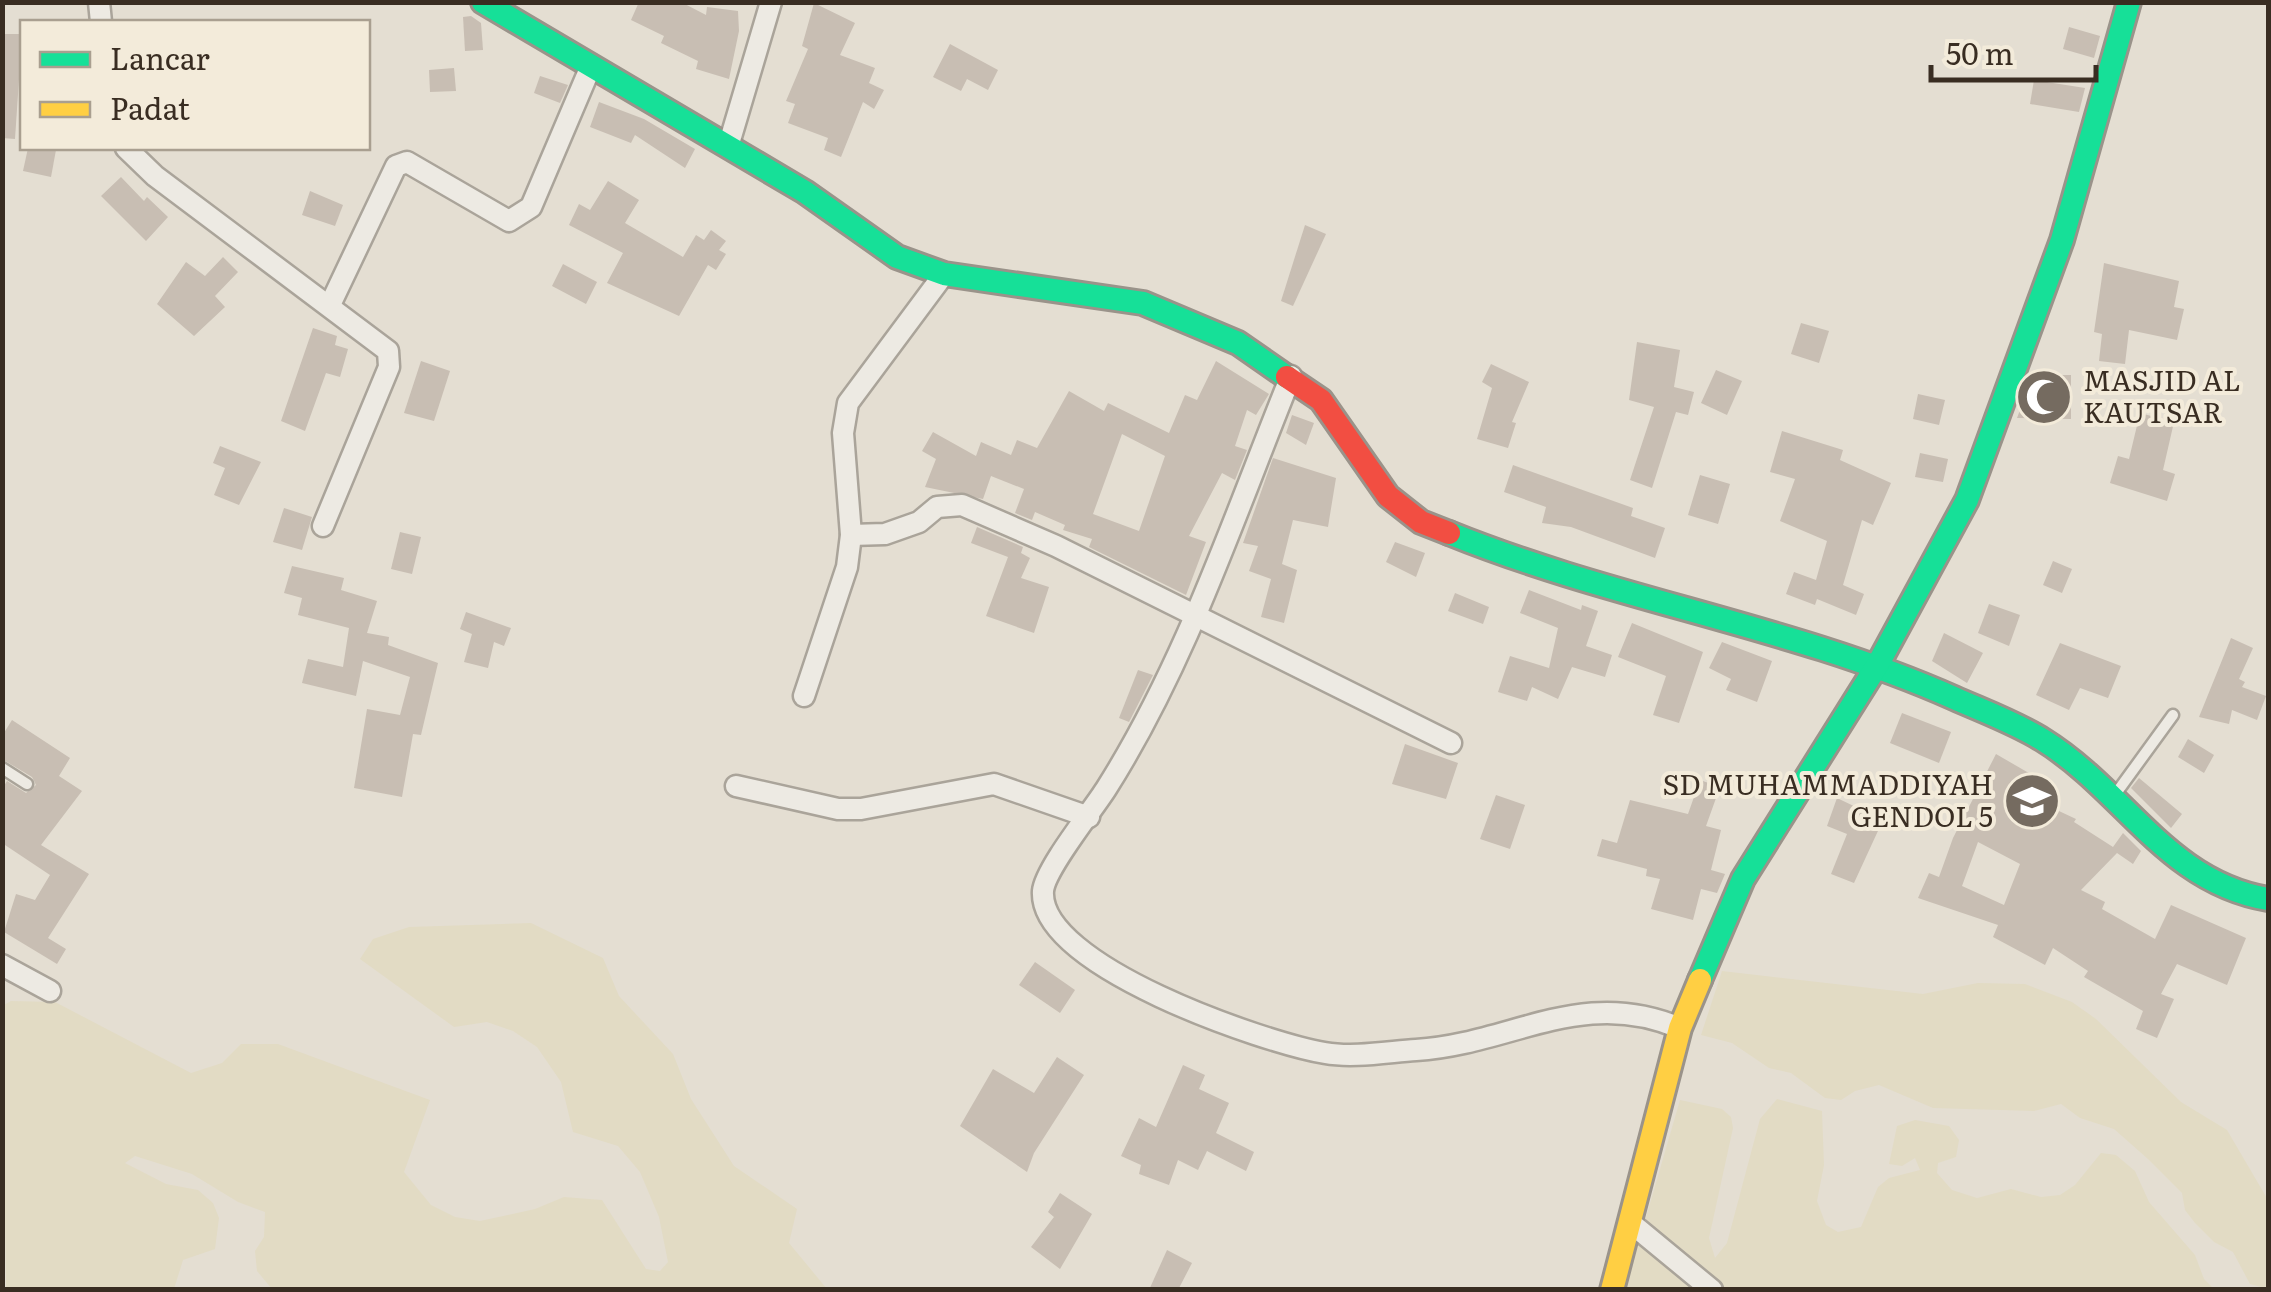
<svg xmlns="http://www.w3.org/2000/svg" width="2271" height="1292" font-family="Literata,serif">
	<rect width="100%" height="100%" fill="#e4ded2"/>
	<g fill="#e2dbc4">
		<polygon points="531,923 603,958 619,996 673,1054 691,1099 734,1166 797,1209 789,1243 827,1289 272,1289 257,1271 255,1251 264,1237 265,1212 238,1202 192,1174 135,1156 125,1163 166,1184 198,1190 213,1203 219,1218 215,1249 183,1260 174,1289 6,1289 2,1006 11,1001 55,1002 191,1073 222,1063 241,1044 278,1044 430,1100 404,1172 431,1205 455,1217 480,1221 535,1209 564,1197 602,1200 646,1269 660,1271 668,1262 659,1217 640,1172 618,1146 573,1132 561,1082 537,1047 513,1031 487,1022 454,1027 360,959 373,939 409,927"/>
		<polygon points="1722,971 1923,994 1978,983 2025,984 2072,1002 2096,1019 2181,1102 2227,1130 2268,1200 2268,1289 2250,1284 2233,1252 2214,1242 2195,1223 2185,1210 2182,1193 2148,1159 2114,1129 2080,1118 2061,1104 2034,1111 1933,1108 1879,1085 1855,1091 1841,1100 1825,1098 1791,1073 1769,1068 1732,1043 1701,1035"/>
		<polygon points="1777,1099 1822,1111 1824,1165 1817,1201 1826,1225 1838,1232 1861,1227 1878,1187 1889,1178 1920,1170 1915,1158 1902,1166 1889,1164 1897,1126 1915,1120 1949,1126 1959,1140 1956,1157 1938,1163 1937,1173 1952,1190 1977,1198 2011,1189 2041,1197 2060,1195 2075,1185 2101,1153 2116,1155 2135,1171 2149,1202 2195,1255 2204,1279 2214,1289 1625,1290 1680,1100 1722,1109 1731,1117 1733,1128 1709,1238 1715,1258 1727,1243 1760,1119"/>
	</g>
	<g fill="#c8beb3" fill-rule="evenodd">
		<polygon points="639,2 681,2 706,15 707,7 738,11 739,31 729,79 696,69 698,61 661,43 664,36 631,20"/>
		<polygon points="814,3 855,23 840,55 875,68 869,83 884,90 874,109 863,102 841,157 824,150 828,138 788,123 795,104 786,101 808,49 802,46"/>
		<polygon points="471,16 481,23 483,50 465,51 463,17"/>
		<polygon points="2069,27 2100,36 2094,58 2063,49"/>
		<polygon points="2,34 22,34 15,139 2,138"/>
		<polygon points="950,44 998,70 988,90 967,79 961,91 933,77"/>
		<polygon points="454,68 456,91 430,92 429,70"/>
		<polygon points="540,76 568,85 560,103 534,93"/>
		<polygon points="2034,80 2085,88 2079,112 2030,104"/>
		<polygon points="599,102 644,119 695,149 685,168 635,135 631,143 590,127"/>
		<polygon points="28,148 56,150 51,177 23,171"/>
		<polygon points="121,177 144,201 147,197 168,217 146,241 101,196"/>
		<polygon points="608,181 639,200 625,223 683,257 696,235 704,240 711,230 726,241 719,250 726,254 716,270 708,265 679,316 607,283 623,253 569,225 579,204 590,210"/>
		<polygon points="310,191 343,205 335,226 302,215"/>
		<polygon points="1305,225 1326,234 1293,306 1281,301"/>
		<polygon points="223,257 238,272 215,296 225,307 194,336 157,304 186,262 205,276"/>
		<polygon points="2104,263 2179,281 2174,307 2184,309 2177,340 2129,330 2125,364 2099,361 2102,334 2094,332"/>
		<polygon points="563,264 597,282 586,304 552,286"/>
		<polygon points="1801,323 1829,331 1819,363 1791,354"/>
		<polygon points="313,328 337,336 335,345 348,349 340,377 326,373 305,431 281,421"/>
		<polygon points="1637,342 1680,350 1674,387 1694,392 1688,415 1676,412 1652,488 1630,480 1654,407 1629,400"/>
		<polygon points="421,361 450,371 434,421 404,413"/>
		<path d="M1216 361 1269 394 1256 415 1247 410 1235 446 1247 450 1235 480 1222 473 1189 536 1206 542 1186 595 1089 547 1092 539 1063 530 1065 525 1035 512 1032 520 1015 513 1024 489 991 476 983 499 925 487 936 459 922 451 933 432 976 456 981 442 1011 455 1017 440 1037 448 1069 391 1104 411 1108 403 1169 433 1185 395 1197 400ZM1122 434 1165 456 1139 531 1093 514Z"/>
		<polygon points="1491,364 1529,382 1512,422 1516,423 1508,448 1477,439 1492,388 1482,382"/>
		<polygon points="1716,370 1742,381 1727,415 1701,403"/>
		<polygon points="2033,375 2071,375 2071,419 2017,418"/>
		<polygon points="1918,394 1945,400 1939,425 1913,419"/>
		<polygon points="2140,413 2174,422 2163,470 2175,474 2167,501 2110,483 2118,456 2129,459"/>
		<polygon points="1292,415 1314,423 1306,445 1286,433"/>
		<polygon points="1782,431 1843,450 1840,460 1891,483 1873,525 1862,520 1843,585 1864,594 1856,615 1817,599 1815,605 1786,594 1794,572 1816,580 1827,541 1780,521 1795,479 1770,472"/>
		<polygon points="220,446 261,462 239,505 214,495 225,468 213,463"/>
		<polygon points="1920,453 1948,459 1943,482 1915,477"/>
		<polygon points="1273,458 1336,478 1328,527 1293,520 1282,564 1297,570 1284,623 1261,617 1271,579 1249,571 1258,546 1243,543"/>
		<polygon points="1513,465 1633,508 1631,516 1665,528 1655,558 1571,527 1542,523 1546,507 1504,492"/>
		<polygon points="1700,475 1730,484 1718,524 1688,515"/>
		<polygon points="284,508 312,517 302,550 273,542"/>
		<polygon points="977,527 1023,547 1021,553 1030,558 1021,578 1049,587 1034,633 986,616 1008,557 971,543"/>
		<polygon points="400,532 421,537 412,574 391,569"/>
		<polygon points="1395,542 1425,553 1416,577 1386,562"/>
		<polygon points="2053,561 2072,569 2062,593 2043,585"/>
		<polygon points="292,566 344,578 341,590 377,601 367,633 389,637 388,645 438,663 421,735 413,734 402,797 354,788 367,709 400,715 410,677 363,661 356,696 302,683 308,659 343,667 349,628 298,615 302,598 284,593"/>
		<polygon points="1529,590 1581,610 1582,605 1598,611 1586,646 1612,655 1605,677 1572,667 1558,699 1532,687 1527,701 1498,692 1510,656 1549,668 1558,628 1520,613"/>
		<polygon points="1455,593 1489,607 1483,624 1448,611"/>
		<polygon points="1989,604 2020,615 2009,646 1978,633"/>
		<polygon points="466,612 511,628 504,646 494,642 488,668 464,662 472,634 460,629"/>
		<polygon points="1632,623 1703,652 1679,723 1653,715 1666,676 1618,657"/>
		<polygon points="1944,633 1983,653 1967,683 1932,661"/>
		<polygon points="2231,638 2253,648 2239,679 2245,682 2242,687 2266,696 2257,720 2232,710 2229,724 2199,717"/>
		<polygon points="1722,642 1772,661 1757,702 1726,690 1731,679 1709,668"/>
		<polygon points="2060,643 2121,666 2108,698 2080,688 2069,710 2036,695"/>
		<polygon points="1138,670 1153,675 1129,722 1119,718"/>
		<polygon points="1902,713 1951,732 1939,763 1890,743"/>
		<polygon points="12,720 70,758 59,776 82,791 41,845 89,874 48,938 66,949 57,964 4,932 16,894 35,900 50,875 2,843 2,789 7,781 26,793 36,785 32,777 2,759 2,736"/>
		<polygon points="2188,739 2214,755 2204,773 2178,757"/>
		<polygon points="1405,744 1458,763 1446,799 1392,784"/>
		<path d="M1996 754 2053 787 2044 804 2076 819 2074 822 2113 847 2123 833 2141 851 2133 864 2117 853 2081 890 2105 902 2102 909 2155 939 2171 905 2246 938 2227 985 2177 964 2161 994 2174 999 2157 1038 2136 1029 2143 1011 2084 977 2088 971 2053 948 2045 965 1993 937 1998 925 1918 898 1929 873 1939 877 1953 838ZM1978 842 2020 864 2004 905 1962 886Z"/>
		<polygon points="2139,778 2182,814 2171,828 2131,788"/>
		<polygon points="1700,780 1720,787 1706,826 1721,830 1711,870 1725,874 1717,893 1701,889 1693,920 1651,909 1660,879 1646,876 1647,869 1597,856 1602,839 1617,843 1630,800 1688,814"/>
		<polygon points="1496,795 1525,805 1510,849 1480,839"/>
		<polygon points="1837,798 1883,820 1854,883 1831,874 1847,834 1827,826"/>
		<polygon points="1035,962 1075,990 1060,1013 1019,985"/>
		<polygon points="1057,1057 1084,1075 1034,1153 1027,1172 960,1126 993,1069 1034,1093"/>
		<polygon points="1183,1065 1205,1075 1199,1089 1229,1103 1216,1133 1254,1152 1246,1171 1207,1151 1198,1170 1178,1160 1169,1185 1139,1174 1141,1165 1121,1156 1139,1118 1156,1127"/>
		<polygon points="1060,1193 1092,1214 1060,1269 1031,1247 1054,1217 1048,1212"/>
		<polygon points="1167,1250 1192,1263 1178,1290 1149,1290"/>
	</g>
	<g fill="none" stroke-linecap="round" stroke-linejoin="round">
		<g stroke="#aaa49a" stroke-width="15">
			<g id="lane">
				<polyline points="2,768 27,784"/>
				<polyline points="2117,792 2173,715"/>
			</g>
		</g>
		<g stroke="#aaa49a" stroke-width="25">
			<g id="street">
				<polyline points="99,2 101,22"/>
				<polyline points="728,147 771,2"/>
				<polyline points="126,148 155,176 388,351 389,367 323,526"/>
				<polyline points="330,305 396,166 407,162 509,221 531,207 591,66"/>
				<path d="M1291 376C1235 514 1186 663 1106 789 1092 811 1045 869 1043 891 1038 966 1265 1043 1325 1053 1353 1058 1387 1052 1416 1050 1512 1044 1582 986 1680 1028"/>
				<polyline points="851,535 885,534 919,522 937,507 962,505 1056,546 1451,743"/>
				<polyline points="804,696 847,567 851,535 843,433 848,403 944,274"/>
				<polyline points="736,786 838,809 861,809 994,784 1089,817"/>
				<polyline points="2,965 50,991"/>
				<polyline points="1632,1224 1712,1290"/>
			</g>
		</g>
		<g stroke="#9a938a" stroke-width="28">
			<g id="fast">
				<polyline points="483,2 805,192 897,257 944,274 1143,303 1238,343 1287,377"/>
				<path d="M1449 533C1614 600 1792 626 1954 698 1983 711 2016 723 2043 740 2125 791 2167 882 2268 899"/>
				<polyline points="1700,980 1743,879 1878,664 1967,500 2062,240 2129,2"/>
			</g>
		</g>
		<g stroke="#9a938a" stroke-width="28">
			<polyline id="slow" points="1612,1290 1680,1028 1700,980"/>
		</g>
		<g stroke="#9a938a" stroke-width="28">
			<polyline id="jam" points="1287,377 1321,400 1388,496 1421,522 1449,533"/>
		</g>
		<use href="#lane" stroke="#edeae3" stroke-width="10"/>
		<use href="#street" stroke="#edeae3" stroke-width="20"/>
		<use href="#fast" stroke="#16e098" stroke-width="22"/>
		<use href="#slow" stroke="#ffcf43" stroke-width="22"/>
		<use href="#jam" stroke="#f24e42" stroke-width="22"/>
	</g>
	<defs>
		<g id="mosque-disc" transform="scale(2.875)"><circle r="9.5" fill="#756b60" stroke="#f3ebda"/><path d="M3.5-4.9A6 6 0 1 0 3.5 4.9A5 5 0 1 1 3.5-4.9Z" fill="#fff"/></g>
		<g id="school-disc" transform="scale(2.875)"><circle r="9.5" fill="#756b60" stroke="#f3ebda"/><path d="M0-5L7-2L0 1L-7-2ZM-4 1L0 2.5L4 1V4Q0 6-4 4Z" fill="#fff"/></g>
	</defs>
	<g fill-rule="evenodd">
		<use href="#mosque-disc" x="2044" y="397"/>
		<use href="#school-disc" x="2032" y="801"/>
	</g>
	<g text-anchor="middle" stroke-width="8" stroke-linejoin="round" paint-order="stroke">
		<g font-size="28" fill="#392d22" stroke="#f3ebda" text-anchor="start">
			<text x="2083" y="391">MASJID AL<tspan x="2083" dy="32">KAUTSAR</tspan></text>
			<text x="1993" y="795" text-anchor="end">SD MUHAMMADDIYAH<tspan x="1993" dy="32">GENDOL 5</tspan></text>
		</g>
	</g>
	<rect width="2271" height="1292" fill="none" stroke="#392d22" stroke-width="10"/>
	<rect x="20" y="20" width="350" height="130" fill="#f3ebda" stroke="#a99f90" stroke-width="2.5"/>
	<rect x="40" y="52" width="50" height="15" fill="#16e098" stroke="#a99f90" stroke-width="2.5"/>
	<text x="110" y="70" font-size="30" fill="#392d22">Lancar</text>
	<rect x="40" y="102" width="50" height="15" fill="#ffcf43" stroke="#a99f90" stroke-width="2.5"/>
	<text x="110" y="120" font-size="30" fill="#392d22">Padat</text>
	<path d="M1931 65v15h165v-15" fill="none" stroke="#392d22" stroke-width="5"/>
	<text x="1946" y="65" font-size="30" fill="#392d22" stroke="#f3ebda" stroke-width="8" paint-order="stroke">50 m</text>
</svg>
